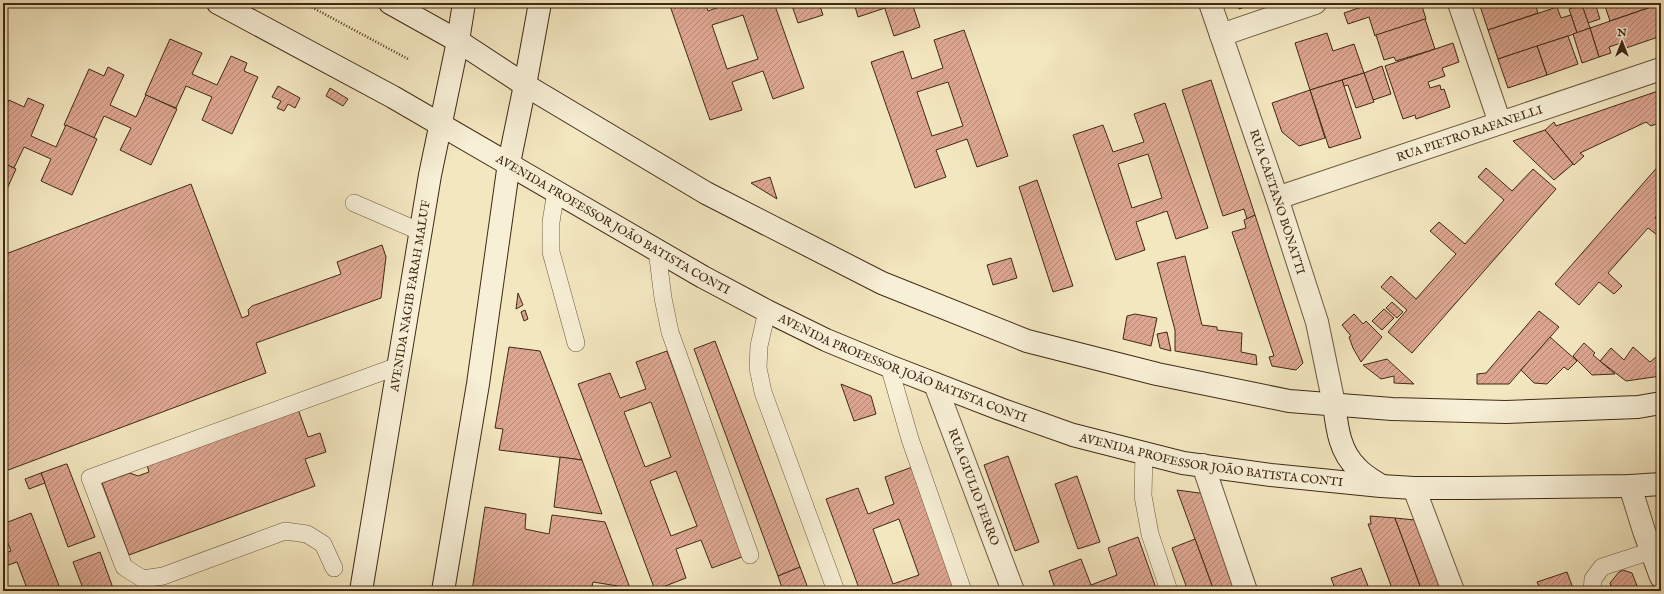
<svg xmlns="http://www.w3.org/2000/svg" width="1664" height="594" font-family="'IM FELL English',serif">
	<defs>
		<pattern id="building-hatch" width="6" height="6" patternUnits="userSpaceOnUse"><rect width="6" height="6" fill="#dda691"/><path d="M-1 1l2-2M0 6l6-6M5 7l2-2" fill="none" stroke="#b58775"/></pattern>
	</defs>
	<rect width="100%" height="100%" fill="#f3e7c0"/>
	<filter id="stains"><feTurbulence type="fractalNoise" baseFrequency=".005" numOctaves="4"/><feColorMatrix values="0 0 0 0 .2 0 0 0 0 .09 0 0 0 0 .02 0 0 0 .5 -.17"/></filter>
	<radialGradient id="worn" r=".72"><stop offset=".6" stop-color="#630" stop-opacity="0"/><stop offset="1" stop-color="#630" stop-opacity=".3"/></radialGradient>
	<g fill="url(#building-hatch)" stroke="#412914" fill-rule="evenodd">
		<path d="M669 3H705L708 11 730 3H774L804 88 773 99 763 71 732 82 742 110 710 120ZM743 15 758 59 727 69 712 25Z"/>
		<polygon points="791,3 819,3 823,15 798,23"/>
		<polygon points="854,3 883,3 885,8 858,17"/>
		<polygon points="883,3 912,3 920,27 894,36"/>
		<polygon points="1237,3 1257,3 1239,9"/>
		<polygon points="1373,3 1421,3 1426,19 1375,36 1369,17 1348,24 1344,13"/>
		<polygon points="1479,3 1548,3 1536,7 1538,13 1488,30"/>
		<polygon points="1581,3 1595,3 1600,19 1588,23"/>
		<polygon points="1604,3 1659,3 1660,4 1610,21"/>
		<polygon points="1660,4 1661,4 1661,36 1623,49 1621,43 1609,47 1611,53 1599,57 1590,28"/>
		<polygon points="1582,5 1590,28 1577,33 1569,9"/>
		<polygon points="1557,7 1561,18 1571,15 1577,33 1498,59 1488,30"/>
		<polygon points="1425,19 1435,49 1396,61 1394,57 1384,60 1376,35"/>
		<polygon points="1590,28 1599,57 1582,63 1573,34"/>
		<path d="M964 30 1008 156 977 167 967 139 936 150 946 177 915 188 871 62 903 51 912 79 943 68 934 40ZM948 82 963 126 932 136 917 92Z"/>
		<polygon points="1327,33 1333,51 1354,44 1364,73 1310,90 1295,43"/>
		<polygon points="1568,36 1578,64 1547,75 1537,46"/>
		<polygon points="170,39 202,53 192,74 217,85 231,56 247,63 244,71 258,77 232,134 202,120 212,97 186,86 176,108 145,95"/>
		<polygon points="1453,43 1459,62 1442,68 1445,76 1428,82 1430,88 1440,85 1441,90 1444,89 1450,107 1416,119 1415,115 1403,119 1385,66"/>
		<polygon points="1537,46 1547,75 1508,88 1498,59"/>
		<polygon points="1382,66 1391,94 1373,100 1364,73"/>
		<polygon points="108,67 124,75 110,105 136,117 146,95 177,109 151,165 120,150 131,128 104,116 94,138 64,125 89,69 104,76"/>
		<polygon points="1364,73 1374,102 1356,108 1348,85 1344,86 1342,80"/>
		<polygon points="1211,80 1255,215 1247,219 1244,209 1223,216 1182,90"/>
		<polygon points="1342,80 1361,138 1329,148 1310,90"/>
		<polygon points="278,86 300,98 295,108 288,104 284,111 277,108 281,101 272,97"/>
		<polygon points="330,88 348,99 343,106 326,96"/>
		<polygon points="1310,90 1325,138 1299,146 1282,132 1272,103"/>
		<polygon points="1661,90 1661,122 1651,126 1646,122 1580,153 1584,156 1574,165 1545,130 1554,122 1556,126"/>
		<polygon points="28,98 44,105 31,136 56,147 66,125 97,139 72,195 41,181 51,159 24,147 14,168 3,163 3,114 9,100 24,107"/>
		<path d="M1165 103 1208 228 1176 239 1167 211 1136 222 1145 250 1116 260 1073 135 1103 125 1113 152 1144 142 1134 114ZM1148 154 1162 198 1132 208 1118 164Z"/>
		<polygon points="1545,130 1573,164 1554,180 1513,141"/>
		<polygon points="3,163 16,169 3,198"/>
		<polygon points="1661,163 1661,212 1655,218 1661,223 1661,238 1648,228 1608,273 1622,286 1614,294 1599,282 1579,305 1555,284"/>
		<polygon points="1486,168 1512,191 1533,169 1556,189 1412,353 1388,332 1407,310 1381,287 1391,276 1416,299 1456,254 1430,231 1439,222 1465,244 1504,200 1478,177"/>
		<polygon points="770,177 777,199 751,183"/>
		<polygon points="1037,180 1073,286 1053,292 1019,187"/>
		<polygon points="191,184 242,318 249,315 248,310 252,306 341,274 337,262 382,245 386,257 381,298 256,343 266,373 3,472 3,255"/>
		<polygon points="1255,215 1303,363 1296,370 1272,366 1269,357 1274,356 1232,232 1246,228 1244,220"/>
		<polygon points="1185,256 1202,325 1217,327 1217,330 1242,333 1241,352 1256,355 1257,365 1175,351 1175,330 1157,263"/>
		<polygon points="1011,258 1017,278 993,285 987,265"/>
		<polygon points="518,293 523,305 516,309"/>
		<polygon points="1392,302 1403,312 1397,318 1386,308"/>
		<polygon points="1384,309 1394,318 1382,330 1372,321"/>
		<polygon points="525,310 528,319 524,321 521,312"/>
		<polygon points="1539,311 1559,327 1509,384 1477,384 1477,374 1486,373"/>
		<polygon points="1135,314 1157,318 1151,346 1123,339 1127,316"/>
		<polygon points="1354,314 1363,324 1366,321 1382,337 1361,362 1353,348 1349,337 1351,336 1342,325"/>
		<polygon points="1167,332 1170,346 1171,351 1160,348 1157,334"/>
		<polygon points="1550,337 1577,361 1568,370 1564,367 1547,384 1534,383 1521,370"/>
		<polygon points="715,341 800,567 778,576 694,349"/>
		<polygon points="1584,343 1595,353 1593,355 1615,374 1592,375 1573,356"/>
		<polygon points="509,347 540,351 582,460 499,450 503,429 495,428"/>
		<polygon points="1633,347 1650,362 1661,353 1661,376 1626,381 1600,361 1611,348 1624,360"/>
		<path d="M667 351 742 557 712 568 701 540 676 549 686 578 655 590 578 384 610 373 620 398 646 389 636 362ZM651 402 671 457 645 467 624 412ZM676 471 697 526 671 536 650 481Z"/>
		<polygon points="1387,359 1414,384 1394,383 1394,376 1381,379 1363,365"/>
		<polygon points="841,384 871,396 876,414 854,421"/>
		<polygon points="298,409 308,437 320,433 326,452 305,459 315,486 129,555 102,483 130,473 138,476 149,472 147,465"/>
		<polygon points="1008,456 1039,542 1015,551 984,465"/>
		<polygon points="560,457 582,460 602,514 554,507"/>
		<polygon points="66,464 67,464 95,537 68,547 41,473"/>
		<path d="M915 466 960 591H926L925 588 918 591H860L826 499 858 488 868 514 894 504 885 477ZM899 519 919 575 893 584 873 529Z"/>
		<polygon points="41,473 45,483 29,489 25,479"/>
		<polygon points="1077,476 1100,542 1078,549 1055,484"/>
		<polygon points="1177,490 1207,494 1241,591 1214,591"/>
		<polygon points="485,507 526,514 525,529 549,534 552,515 605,522 630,588 593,582 591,591 472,591"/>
		<polygon points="31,513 61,591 28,591 17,562 3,567 3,554 11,551 3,531 3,524"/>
		<polygon points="1370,516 1395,518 1422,591 1393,591 1368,524 1371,524"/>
		<polygon points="1395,518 1425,521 1451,591 1422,591"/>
		<polygon points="1138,537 1157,591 1126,591 1125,588 1117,591 1056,591 1049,571 1081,559 1091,585 1117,575 1108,548"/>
		<polygon points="1195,539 1214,591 1188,591 1172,548"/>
		<polygon points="100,552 114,591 84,591 73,562"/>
		<polygon points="800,567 809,591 783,591 778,576"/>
		<polygon points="1361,568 1370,591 1336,591 1331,578"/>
		<polygon points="1623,570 1632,573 1639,591 1613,591 1610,583 1619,572"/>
		<polygon points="1567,572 1574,591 1541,591 1537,582"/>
	</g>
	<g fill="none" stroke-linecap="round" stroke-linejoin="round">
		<g stroke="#6e583f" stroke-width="18">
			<g id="lane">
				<polyline points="556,191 551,222 551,252 576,343"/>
				<polyline points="354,203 421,232"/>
				<polyline points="657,250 663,298 670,332 750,555"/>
				<polyline points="767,311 759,346 758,368 763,392 836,591"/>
				<polyline points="889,366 910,439 963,591"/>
				<polyline points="1144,453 1143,496 1150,534 1169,591"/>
				<polyline points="334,568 323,544 307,534 285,531 163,576 143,579 124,567 90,478 398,366"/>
				<polyline points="1592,591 1593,579 1602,567 1651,551"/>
			</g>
		</g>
		<g stroke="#6e583f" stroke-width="24">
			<g id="street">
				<path id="s1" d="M1210 3 1277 198 1317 322 1334 404"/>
				<polyline points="1459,3 1500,123"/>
				<polyline points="1221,35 1315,3"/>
				<path id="s2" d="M1277 198 1661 69"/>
				<path id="s3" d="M935 384 1013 591"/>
				<polyline points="1203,465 1246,591"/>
				<polyline points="1630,486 1644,531 1661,577"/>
				<polyline points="1414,488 1453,591"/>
			</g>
		</g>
		<g stroke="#412914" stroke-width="24">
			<g id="secondary">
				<path id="s4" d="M218 3 393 97 703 277 767 311 826 340 889 366 1000 409 1073 435 1183 463 1271 475 1381 486 1414 488H1474L1630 486 1661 484"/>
				<polyline points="390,3 458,41 525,85 706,193 882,283 1027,341 1157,374 1289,401 1392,409 1506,412 1638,407 1661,403"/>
				<path d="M1334 404C1337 427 1339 451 1357 468 1363 475 1372 480 1380 485"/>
				<path id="s5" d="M361 591 430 175 458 41 464 3"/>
				<polyline points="443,591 478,384 509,163 525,85 540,3"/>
			</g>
		</g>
		<polyline stroke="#412914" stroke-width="2.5" stroke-dasharray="1 2" stroke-linecap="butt" points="304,3 408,59"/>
		<use href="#lane" stroke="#f7efd6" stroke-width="17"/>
		<use href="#street" stroke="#f7efd6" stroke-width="22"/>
		<use href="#secondary" stroke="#f7efd6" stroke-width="22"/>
	</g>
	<g text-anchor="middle" stroke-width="3" stroke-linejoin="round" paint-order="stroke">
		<g font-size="12" fill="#412914" stroke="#f7efd6">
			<text dy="4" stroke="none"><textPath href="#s2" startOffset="203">RUA PIETRO RAFANELLI</textPath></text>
			<text dy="4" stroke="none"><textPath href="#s1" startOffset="210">RUA CAETANO BONATTI</textPath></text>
			<text dy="4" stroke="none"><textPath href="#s4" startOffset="453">AVENIDA PROFESSOR JOÃO BATISTA CONTI</textPath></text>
			<text dy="4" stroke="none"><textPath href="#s5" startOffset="299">AVENIDA NAGIB FARAH MALUF</textPath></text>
			<text dy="4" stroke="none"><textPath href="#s4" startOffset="777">AVENIDA PROFESSOR JOÃO BATISTA CONTI</textPath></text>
			<text dy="4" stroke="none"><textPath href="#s4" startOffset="1101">AVENIDA PROFESSOR JOÃO BATISTA CONTI</textPath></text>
			<text dy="4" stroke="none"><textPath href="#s3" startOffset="110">RUA GIULIO FERRO</textPath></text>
		</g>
	</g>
	<rect width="1664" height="594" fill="none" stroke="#f3e7c0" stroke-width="16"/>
	<rect x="4" y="4" width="1656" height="586" fill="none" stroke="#412914" stroke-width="2"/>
	<rect x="8" y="8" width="1648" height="578" fill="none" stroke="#412914"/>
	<g transform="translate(1622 42)" stroke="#f7efd6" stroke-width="3" paint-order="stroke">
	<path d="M0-3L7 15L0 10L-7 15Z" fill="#412914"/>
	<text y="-6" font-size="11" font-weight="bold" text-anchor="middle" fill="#412914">N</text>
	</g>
	<rect width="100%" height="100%" filter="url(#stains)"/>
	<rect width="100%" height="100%" fill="url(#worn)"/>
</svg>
